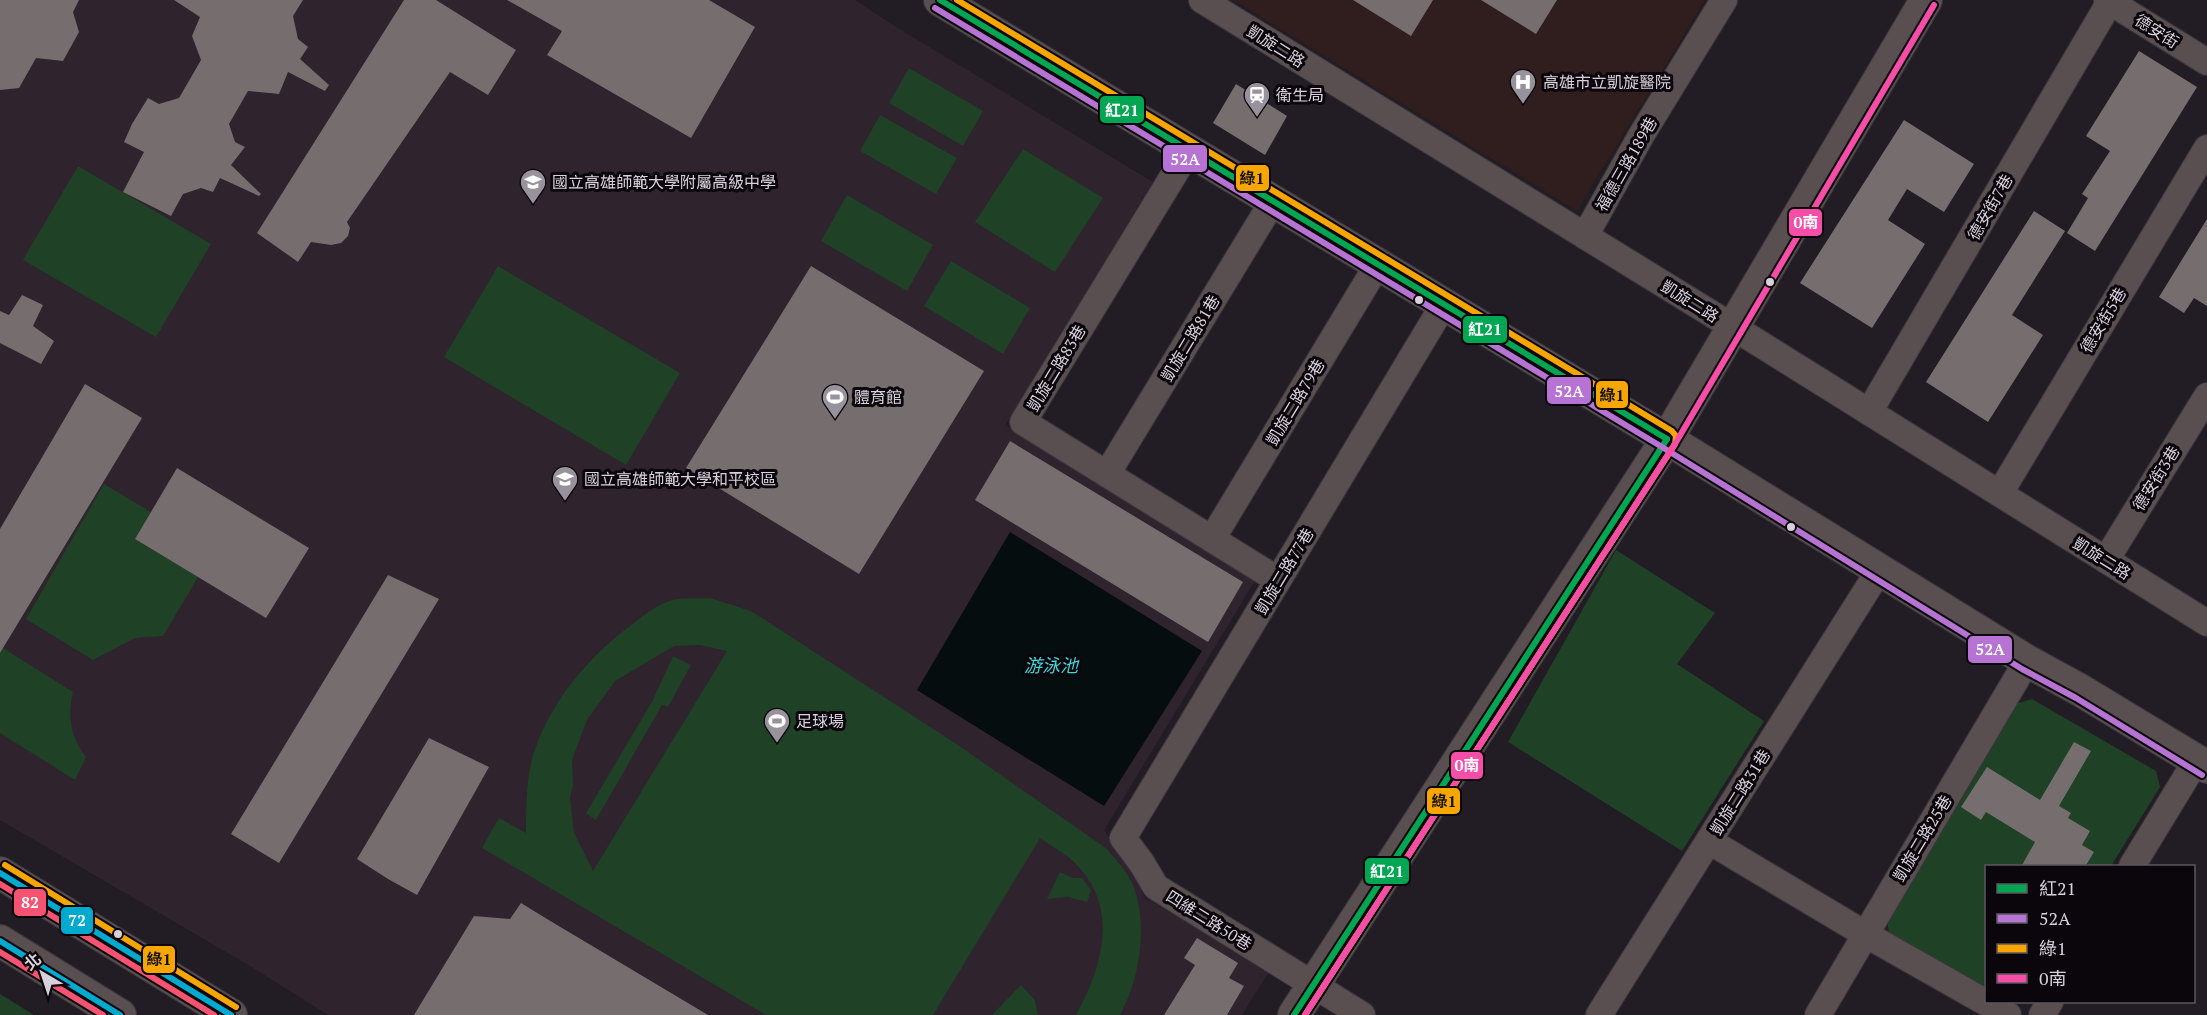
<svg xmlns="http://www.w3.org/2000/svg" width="2207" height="1015" font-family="'PT Serif','Noto Sans TC',serif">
	<rect width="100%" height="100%" fill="#221c24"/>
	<polygon fill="#2f232e" points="0,0 855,0 901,30 1153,182 1005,425 1256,579 1104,830 1128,863 1145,898 1270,970 1242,1015 328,1015 250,966 0,820"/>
	<polygon fill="#2f1e1d" points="1233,0 1705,0 1577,211"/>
	<g fill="#1f4126" fill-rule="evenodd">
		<polygon points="909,68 983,111 963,146 889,103"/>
		<polygon points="880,115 957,158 936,194 860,151"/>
		<polygon points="1023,149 1103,198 1055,272 975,222"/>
		<polygon points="78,166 211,244 156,337 23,260"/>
		<polygon points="847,195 933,245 907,291 821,241"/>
		<polygon points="951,261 1030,308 1003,354 924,306"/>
		<polygon points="498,266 680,373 626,465 444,357"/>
		<polygon points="104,484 151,512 135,539 198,577 163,636 135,638 93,660 26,619"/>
		<polygon points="1616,550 1715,613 1677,664 1764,721 1682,851 1508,742"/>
		<path d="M710 598 751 611 958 745 1107 849C1116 860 1126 870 1132 883 1149 920 1140 980 1120 1015H1076C1105 962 1121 900 1067 856 1058 850 1049 844 1040 838L933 1015H766L482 848 499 818 526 833C526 807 526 777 534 752 552 699 590 655 634 623 645 614 656 606 669 601 680 597 697 599 710 598ZM700 645 727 651 593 871 574 833 570 798 573 785 572 760 587 720 615 681 674 646Z"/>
		<path d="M3 648 73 692C67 716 71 738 86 757L75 780 0 733V653Z"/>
		<polygon points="673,656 691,665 668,707 662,705 596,820 586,813 652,702"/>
		<polygon points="2032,699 2156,771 2160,787 2111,866 1986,866 1986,989 1889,934 1887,919 2015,704"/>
		<polygon points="1060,872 1072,878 1082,878 1091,890 1087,902 1068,897 1047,899"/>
		<polygon points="1021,985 1035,1000 1038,1015 992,1015"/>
		<polygon points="0,994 34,1015 0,1015"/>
	</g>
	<polygon fill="#050d0e" points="1010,532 1202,651 1104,806 917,690"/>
	<g fill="#766d6f">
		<polygon points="0,0 79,0 73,12 79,32 63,61 36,58 19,88 0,90"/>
		<polygon points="174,0 303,0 293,16 298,39 308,47 300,59 329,85 325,91 288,72 279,94 248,91 229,124 235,142 245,147 231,165 261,194 259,196 220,178 213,192 201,188 183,194 171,216 123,192 144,152 124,142 132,124 148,98 159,104 179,98 201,60 192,36 200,17"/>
		<polygon points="404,0 436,0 516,50 488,95 450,72 347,222 350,228 348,236 341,243 331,245 311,242 298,262 257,233"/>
		<polygon points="507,0 709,0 755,27 691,138 547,55 562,31"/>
		<polygon points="1353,0 1433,0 1411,36"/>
		<polygon points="1481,0 1557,0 1536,34"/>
		<polygon points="2139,51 2197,87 2095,251 2067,233 2088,198 2082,194 2110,151 2086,136"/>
		<polygon points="1236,84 1287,116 1265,155 1213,123"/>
		<polygon points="1904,120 1974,164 1944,212 1907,189 1888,220 1925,244 1872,328 1800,283"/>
		<polygon points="2034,211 2065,231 2012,315 2043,335 1988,422 1926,382"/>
		<polygon points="2207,219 2207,306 2194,298 2184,313 2159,297"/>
		<polygon points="811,266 984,371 859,574 686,468"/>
		<polygon points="22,295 43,305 33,326 54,341 41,364 0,343 0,311 9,315"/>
		<polygon points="85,384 142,418 0,653 0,529"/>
		<polygon points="1010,441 1243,582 1208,642 975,500"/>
		<polygon points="177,468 309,548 266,618 135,539"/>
		<polygon points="388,575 439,599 279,863 231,834"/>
		<polygon points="429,738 489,767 417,895 388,879 357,859"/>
		<polygon points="2074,742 2091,751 2059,806 2071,813 2068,818 2090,831 2082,845 2094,852 2085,867 2021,867 2035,842 1986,812 1981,820 1961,807 1987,767 2040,800"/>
		<polygon points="521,903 547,919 708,1015 414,1015 474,916 510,919"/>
		<polygon points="1197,938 1238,963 1229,978 1244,986 1227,1015 1164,1015 1195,965 1184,958"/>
	</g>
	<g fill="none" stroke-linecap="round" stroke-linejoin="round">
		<g stroke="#3b363d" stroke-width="28">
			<g id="minor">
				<polyline points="1202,0 1733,327 2207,623"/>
				<polyline points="2107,0 2207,62"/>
				<polyline points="1189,150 1023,422 1278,580"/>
				<polyline points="1585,236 1642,134 1724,0"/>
				<polyline points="1869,412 2111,0"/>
				<polyline points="1107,474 1273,201"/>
				<polyline points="2000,493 2207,148"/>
				<polyline points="1212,539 1378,264"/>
				<polyline points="2106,560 2207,396"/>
				<polyline points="1709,841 1865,934 2008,1015"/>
				<polyline points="2132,866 2196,761"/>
				<polyline points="1362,1015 1156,887 1141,862 1123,838 1444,304"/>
				<polyline points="1599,1015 1880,569"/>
				<polyline points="1818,1015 2027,661"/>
				<polyline points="2042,1015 2050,1002"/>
			</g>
		</g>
		<g stroke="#3b363d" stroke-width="34">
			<g id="tertiary">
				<polyline points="940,0 1667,439 2027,661 2080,690 2207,767"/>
				<polyline points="0,873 231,1015"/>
				<polyline points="0,941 120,1015"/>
				<polyline points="1294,1015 1667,439 1926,0"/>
			</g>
		</g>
		<use href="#minor" stroke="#594e50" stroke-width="26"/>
		<use href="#tertiary" stroke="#594e50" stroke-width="32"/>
		<g stroke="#0a060c" stroke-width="10">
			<g id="bus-1">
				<polyline points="940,0 1667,439"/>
				<polyline points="1294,1015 1667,439"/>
			</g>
		</g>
		<g stroke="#0a060c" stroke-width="10">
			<polyline id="bus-2" points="935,8 1662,447 2022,669 2076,698 2202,775"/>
		</g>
		<g stroke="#0a060c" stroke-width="10">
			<g id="bus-3">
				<polyline points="957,0 1672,431 1676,436 1675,444 1305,1015"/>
				<polyline points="5,865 236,1007"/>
			</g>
		</g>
		<g stroke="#0a060c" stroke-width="10">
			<polyline id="bus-4" points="1305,1015 1675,444 1934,5"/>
		</g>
		<g stroke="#0a060c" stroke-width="10">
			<g id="bus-5">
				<polyline points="0,873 231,1015"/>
				<polyline points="0,941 120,1015"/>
			</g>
		</g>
		<g stroke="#0a060c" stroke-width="10">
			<g id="bus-6">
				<polyline points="0,884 214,1015"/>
				<polyline points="0,952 103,1015"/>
			</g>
		</g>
		<use href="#bus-1" stroke="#00a651" stroke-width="6"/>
		<use href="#bus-2" stroke="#b673d3" stroke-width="6"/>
		<use href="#bus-3" stroke="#f7a600" stroke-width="6"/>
		<use href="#bus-4" stroke="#f54da8" stroke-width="6"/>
		<use href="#bus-5" stroke="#00a9ce" stroke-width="6"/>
		<use href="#bus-6" stroke="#f65372" stroke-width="6"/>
	</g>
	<defs>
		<g id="hospital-pin" transform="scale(1.35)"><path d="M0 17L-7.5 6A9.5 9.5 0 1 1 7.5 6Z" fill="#98929c" stroke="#0a060c"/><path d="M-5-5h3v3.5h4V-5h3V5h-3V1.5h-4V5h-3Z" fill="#fff"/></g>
		<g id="station-pin" transform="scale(1.35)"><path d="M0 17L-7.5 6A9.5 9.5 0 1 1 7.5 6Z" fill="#98929c" stroke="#0a060c"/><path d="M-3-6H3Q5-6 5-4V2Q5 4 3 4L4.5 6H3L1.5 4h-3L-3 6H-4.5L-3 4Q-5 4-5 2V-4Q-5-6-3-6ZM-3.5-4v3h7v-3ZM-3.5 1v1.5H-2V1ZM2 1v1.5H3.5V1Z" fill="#fff"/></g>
		<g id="school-pin" transform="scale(1.35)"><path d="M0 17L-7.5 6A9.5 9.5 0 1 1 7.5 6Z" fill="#98929c" stroke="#0a060c"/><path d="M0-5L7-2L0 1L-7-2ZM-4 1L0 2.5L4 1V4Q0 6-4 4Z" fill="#fff"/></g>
		<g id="stadium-pin" transform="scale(1.35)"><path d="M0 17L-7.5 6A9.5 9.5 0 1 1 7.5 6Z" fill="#98929c" stroke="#0a060c"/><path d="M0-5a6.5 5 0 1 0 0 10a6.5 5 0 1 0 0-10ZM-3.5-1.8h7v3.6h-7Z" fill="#fff"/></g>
		<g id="university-pin" transform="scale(1.35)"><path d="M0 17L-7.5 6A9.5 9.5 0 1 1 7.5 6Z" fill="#98929c" stroke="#0a060c"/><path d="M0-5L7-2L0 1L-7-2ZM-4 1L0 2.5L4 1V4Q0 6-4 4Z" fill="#fff"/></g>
	</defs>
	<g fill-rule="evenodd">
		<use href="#hospital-pin" x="1523" y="82"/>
		<use href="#station-pin" x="1257" y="95"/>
		<use href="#school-pin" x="533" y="182"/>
		<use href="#stadium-pin" x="835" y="397"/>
		<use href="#university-pin" x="565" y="479"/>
		<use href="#stadium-pin" x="777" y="721"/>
	</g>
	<g fill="#d8d1dc" stroke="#0a060c" stroke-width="2">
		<circle cx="1770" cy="282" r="5"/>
		<circle cx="1419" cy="300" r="5"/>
		<circle cx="1791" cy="527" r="5"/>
		<circle cx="118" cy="934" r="5"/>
	</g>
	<g text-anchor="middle" stroke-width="6" stroke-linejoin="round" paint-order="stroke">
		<g font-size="16" fill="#d8d1dc" stroke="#0a060c">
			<text transform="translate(2157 31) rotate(32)" y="6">德安街</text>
			<text transform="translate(1276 46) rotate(32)" y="6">凱旋二路</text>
			<text transform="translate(1626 164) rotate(-60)" y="6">福德三路189巷</text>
			<text transform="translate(1990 207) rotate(-60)" y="6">德安街7巷</text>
			<text transform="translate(1690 301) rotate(32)" y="6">凱旋二路</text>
			<text transform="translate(2103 320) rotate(-59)" y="6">德安街5巷</text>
			<text transform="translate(1190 338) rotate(-59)" y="6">凱旋二路81巷</text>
			<text transform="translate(1056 368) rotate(-59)" y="6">凱旋二路83巷</text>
			<text transform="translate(1295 402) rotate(-59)" y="6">凱旋二路79巷</text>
			<text transform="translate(2156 478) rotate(-58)" y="6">德安街3巷</text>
			<text transform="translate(2102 558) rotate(32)" y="6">凱旋二路</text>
			<text transform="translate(1284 571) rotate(-59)" y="6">凱旋二路77巷</text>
			<text transform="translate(1740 792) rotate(-58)" y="6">凱旋二路31巷</text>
			<text transform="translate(1922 838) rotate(-59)" y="6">凱旋二路25巷</text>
			<text transform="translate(1209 920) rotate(32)" y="6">四維二路50巷</text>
		</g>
		<g font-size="16" fill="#d8d1dc" stroke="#0a060c" text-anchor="start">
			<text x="1543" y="88">高雄市立凱旋醫院</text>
			<text x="1276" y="101">衛生局</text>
			<text x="552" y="188">國立高雄師範大學附屬高級中學</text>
			<text x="854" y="403">體育館</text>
			<text x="584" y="485">國立高雄師範大學和平校區</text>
			<text x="796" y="727">足球場</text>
		</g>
		<g font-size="18" font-style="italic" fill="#42d7d9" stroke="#0a060c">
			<text x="1051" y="672">游泳池</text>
		</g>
	</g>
	<g stroke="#0a060c" stroke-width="2">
		<rect x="1099" y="95" width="46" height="29" rx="6" fill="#00a651"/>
		<rect x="1162" y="144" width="46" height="29" rx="6" fill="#b673d3"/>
		<rect x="1235" y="164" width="35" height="28" rx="6" fill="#f7a600"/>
		<rect x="1788" y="208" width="35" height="29" rx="6" fill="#f54da8"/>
		<rect x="1462" y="315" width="46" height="29" rx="6" fill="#00a651"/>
		<rect x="1546" y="376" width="46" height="29" rx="6" fill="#b673d3"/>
		<rect x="1595" y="380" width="34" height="29" rx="6" fill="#f7a600"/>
		<rect x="1967" y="635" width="46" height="29" rx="6" fill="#b673d3"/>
		<rect x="1450" y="751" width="34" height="29" rx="6" fill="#f54da8"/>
		<rect x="1426" y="787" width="35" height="28" rx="6" fill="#f7a600"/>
		<rect x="1364" y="857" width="46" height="28" rx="6" fill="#00a651"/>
		<rect x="13" y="888" width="34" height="29" rx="6" fill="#f65372"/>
		<rect x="60" y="906" width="34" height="29" rx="6" fill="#00a9ce"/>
		<rect x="142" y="945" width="34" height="29" rx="6" fill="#f7a600"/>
	</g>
	<g font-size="16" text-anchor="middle" font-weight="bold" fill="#fff">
		<text x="1122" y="116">紅21</text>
		<text x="1185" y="165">52A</text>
		<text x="1806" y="228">0南</text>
		<text x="1485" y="335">紅21</text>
		<text x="1569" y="397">52A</text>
		<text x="1990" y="655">52A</text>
		<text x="1467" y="771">0南</text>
		<text x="1387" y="877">紅21</text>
		<text x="30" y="908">82</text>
		<text x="77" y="926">72</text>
	</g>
	<g font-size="16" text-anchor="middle" font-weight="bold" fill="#111">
		<text x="1252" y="184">綠1</text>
		<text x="1612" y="401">綠1</text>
		<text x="1444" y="807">綠1</text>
		<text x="159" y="965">綠1</text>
	</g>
	<rect x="1985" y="865" width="210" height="138" fill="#0a060c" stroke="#5c575f" stroke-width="1.5"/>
	<rect x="1997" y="884" width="30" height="9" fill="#00a651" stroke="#5c575f" stroke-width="1.5"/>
	<text x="2039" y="895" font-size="18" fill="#d8d1dc">紅21</text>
	<rect x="1997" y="914" width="30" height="9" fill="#b673d3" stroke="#5c575f" stroke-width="1.5"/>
	<text x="2039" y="925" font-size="18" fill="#d8d1dc">52A</text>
	<rect x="1997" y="944" width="30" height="9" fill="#f7a600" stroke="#5c575f" stroke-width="1.5"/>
	<text x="2039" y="955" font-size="18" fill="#d8d1dc">綠1</text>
	<rect x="1997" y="974" width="30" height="9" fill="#f54da8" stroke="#5c575f" stroke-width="1.5"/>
	<text x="2039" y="985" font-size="18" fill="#d8d1dc">0南</text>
	<g transform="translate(42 973) rotate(321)" stroke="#0a060c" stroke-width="4.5" paint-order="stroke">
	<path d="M0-4.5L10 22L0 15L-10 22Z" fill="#d8d1dc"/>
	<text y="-9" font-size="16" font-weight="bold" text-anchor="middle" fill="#d8d1dc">北</text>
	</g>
</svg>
